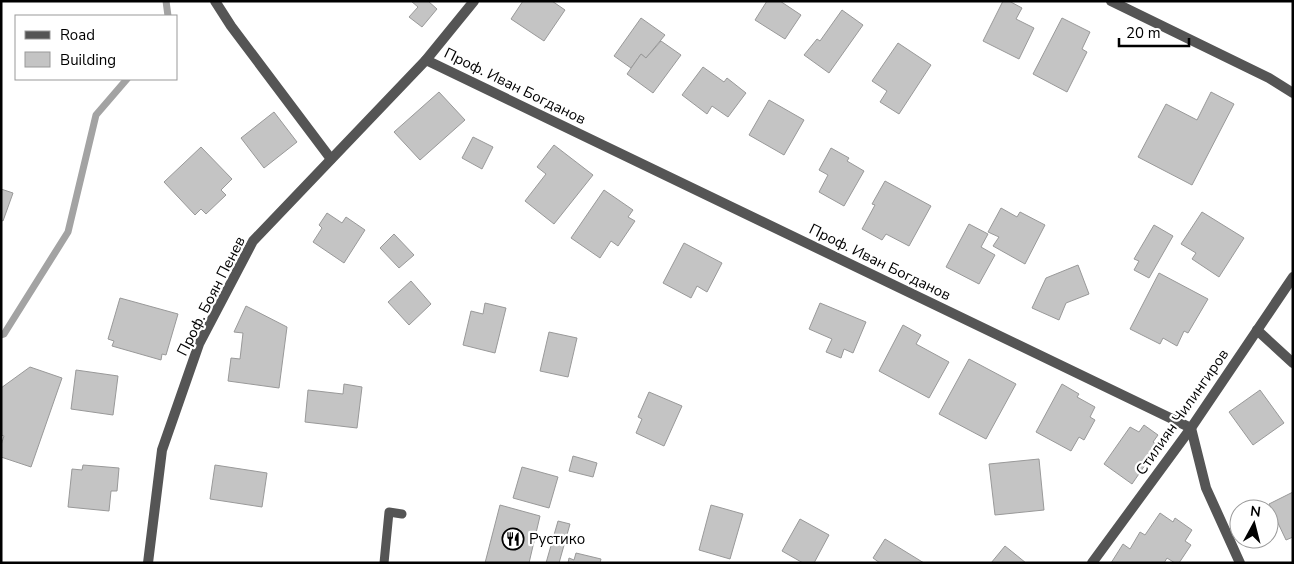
<svg xmlns="http://www.w3.org/2000/svg" width="1294" height="564" font-family="'Nunito Sans',sans-serif">
	<rect width="100%" height="100%" fill="#fff"/>
	<g fill="none" stroke-linecap="round" stroke-linejoin="round">
		<g stroke="#a3a3a3" stroke-width="7">
			<polyline points="166,1 168,16"/>
			<polyline points="1,335 4,334 68,232 96,115 127,79"/>
		</g>
	</g>
	<g fill="#c4c4c4" stroke="#999">
		<polygon points="411,1 428,1 437,9 422,27 409,17 418,7"/>
		<polygon points="523,1 552,1 565,10 544,41 511,19"/>
		<polygon points="767,1 780,1 801,15 785,39 755,20"/>
		<polygon points="1003,1 1009,1 1022,8 1016,19 1034,28 1019,59 983,41"/>
		<polygon points="842,10 863,25 829,73 804,55 817,39 820,41"/>
		<polygon points="641,18 665,35 646,58 641,54 631,68 614,56"/>
		<polygon points="1062,18 1090,32 1082,49 1087,52 1067,92 1033,74"/>
		<polygon points="661,41 681,55 653,93 627,74 641,54 646,58"/>
		<polygon points="898,43 931,65 899,114 880,102 887,91 872,81"/>
		<polygon points="703,67 724,82 727,78 746,93 728,117 712,106 707,114 682,95"/>
		<polygon points="439,92 465,120 420,160 394,132"/>
		<polygon points="1211,92 1234,104 1192,185 1138,157 1166,104 1197,120"/>
		<polygon points="769,100 804,120 784,155 749,135"/>
		<polygon points="274,112 297,142 264,168 241,138"/>
		<polygon points="473,137 493,147 482,169 462,158"/>
		<polygon points="554,145 593,175 554,224 525,201 546,174 537,167"/>
		<polygon points="201,147 232,179 221,190 226,195 206,214 201,209 195,215 164,182"/>
		<polygon points="831,148 849,158 847,161 864,171 844,206 819,192 828,175 819,170"/>
		<polygon points="885,181 931,206 909,246 886,234 882,240 862,229 875,205 872,204"/>
		<polygon points="1,189 13,193 3,221 1,220"/>
		<polygon points="604,190 633,210 628,217 635,221 618,246 611,241 600,258 571,238"/>
		<polygon points="1001,208 1017,217 1020,212 1045,225 1025,264 993,246 999,237 988,232"/>
		<polygon points="1202,212 1244,238 1219,277 1192,259 1196,253 1181,244"/>
		<polygon points="327,213 342,223 346,217 365,230 344,263 313,242 322,228 319,225"/>
		<polygon points="969,224 988,234 981,247 995,255 979,284 946,267"/>
		<polygon points="1154,225 1173,236 1149,278 1134,270 1139,261 1134,259"/>
		<polygon points="394,234 414,255 399,268 380,248"/>
		<polygon points="684,243 722,263 707,292 697,286 691,298 663,283"/>
		<polygon points="1078,265 1089,294 1066,303 1059,320 1032,308 1046,278"/>
		<polygon points="1159,273 1208,299 1188,333 1184,331 1177,346 1163,338 1160,344 1130,329"/>
		<polygon points="411,281 431,304 409,325 388,302"/>
		<polygon points="120,298 178,314 166,355 162,354 161,360 112,346 114,341 108,339"/>
		<polygon points="485,303 506,308 495,353 463,345 471,311 483,314"/>
		<polygon points="820,303 866,322 853,353 844,349 841,358 826,352 832,339 809,329"/>
		<polygon points="246,306 287,327 279,388 228,381 231,358 240,359 243,333 234,332"/>
		<polygon points="903,325 921,335 916,344 949,362 929,398 879,371"/>
		<polygon points="549,332 577,338 568,377 540,371"/>
		<polygon points="969,359 1016,384 986,439 939,414"/>
		<polygon points="30,367 62,378 31,467 1,457 1,445 4,436 1,435 1,388"/>
		<polygon points="76,370 118,376 113,415 71,409"/>
		<polygon points="344,384 362,387 357,428 305,422 308,390 343,394"/>
		<polygon points="1062,384 1079,394 1077,397 1095,407 1090,417 1095,420 1084,440 1079,437 1071,451 1036,432"/>
		<polygon points="1260,390 1284,423 1253,445 1229,412"/>
		<polygon points="649,392 682,406 664,446 636,433 642,419 638,417"/>
		<polygon points="1144,425 1158,435 1153,442 1158,446 1132,484 1104,464 1130,427 1139,432"/>
		<polygon points="573,456 597,463 593,477 569,471"/>
		<polygon points="1039,459 1044,510 995,515 989,464"/>
		<polygon points="83,465 119,468 117,491 111,491 109,511 68,507 72,469 82,470"/>
		<polygon points="215,465 267,473 262,507 210,499"/>
		<polygon points="522,467 558,477 549,508 513,498"/>
		<polygon points="1293,492 1293,537 1286,540 1269,504"/>
		<polygon points="500,505 540,516 529,563 485,563"/>
		<polygon points="711,505 743,514 730,559 699,550"/>
		<polygon points="1160,513 1173,522 1175,518 1192,530 1185,541 1191,545 1179,563 1175,563 1167,558 1164,563 1111,563 1123,544 1130,549 1140,532 1145,535"/>
		<polygon points="800,519 829,535 814,563 803,563 782,551"/>
		<polygon points="558,521 570,524 559,563 546,563"/>
		<polygon points="885,539 924,563 880,563 873,558"/>
		<polygon points="1005,546 1026,563 991,563"/>
		<polygon points="576,553 601,559 600,563 568,563 569,558 574,560"/>
	</g>
	<g fill="none" stroke-linecap="round" stroke-linejoin="round">
		<polyline stroke="#555" stroke-width="9" points="384,563 389,512 402,514"/>
		<g stroke="#555" stroke-width="10">
			<polyline points="215,1 231,26 331,159"/>
			<polyline points="1111,1 1269,78 1293,93"/>
			<polyline points="426,60 1191,428 1206,488 1240,563"/>
			<polyline points="1257,330 1293,363"/>
			<polyline points="148,563 162,450 199,344 253,241 426,60 474,1"/>
			<polyline points="1092,563 1191,428 1293,277"/>
		</g>
	</g>
	<defs>
		<g id="restaurant-ring" transform="scale(1.125)"><circle r="9.5" fill="#fff" stroke="#000" stroke-width="1.5"/><path d="M-5-6h1v4h1v-4h1v4h1v-4h1v5L-1.5 .5V6h-2V.5L-5-1ZM5-6V6H3V1.5H1.5Q1.5-4 5-6Z" fill="#000"/></g>
	</defs>
	<g fill-rule="evenodd">
		<use href="#restaurant-ring" x="513" y="539"/>
	</g>
	<g text-anchor="middle" stroke-width="4.5" stroke-linejoin="round" paint-order="stroke">
		<g font-size="15" fill="#000" stroke="#fff">
			<text transform="translate(515 86) rotate(26)" y="5">Проф. Иван Богданов</text>
			<text transform="translate(880 262) rotate(26)" y="5">Проф. Иван Богданов</text>
			<text transform="translate(211 296) rotate(-63)" y="5">Проф. Боян Пенев</text>
			<text transform="translate(1182 412) rotate(-55)" y="5">Стилиян Чилингиров</text>
		</g>
		<g font-size="15" fill="#000" stroke="#fff" text-anchor="start">
			<text x="529" y="544">Рустико</text>
		</g>
	</g>
	<rect width="1294" height="564" fill="none" stroke="#000000" stroke-width="5"/>
	<rect x="15" y="15" width="162" height="65" fill="#ffffff" stroke="#999999"/>
	<rect x="25" y="31" width="25" height="8" fill="#555555" stroke="#999999"/>
	<text x="60" y="40" font-size="15" fill="#000000">Road</text>
	<rect x="25" y="52" width="25" height="15" fill="#c4c4c4" stroke="#999999"/>
	<text x="60" y="65" font-size="15" fill="#000000">Building</text>
	<g transform="translate(1254 524) rotate(7)"><circle r="24" fill="#ffffff" stroke="#999999"/>
	<path d="M0-4L9 19L0 12L-9 19Z" fill="#000000"/>
	<text y="-8" font-size="14" font-weight="bold" text-anchor="middle" fill="#000000">N</text>
	</g>
	<path d="M1119 38v8h70v-8" fill="none" stroke="#000000" stroke-width="2.5"/>
	<text x="1126" y="38" font-size="15" fill="#000000" stroke="#ffffff" stroke-width="4" paint-order="stroke">20 m</text>
</svg>
